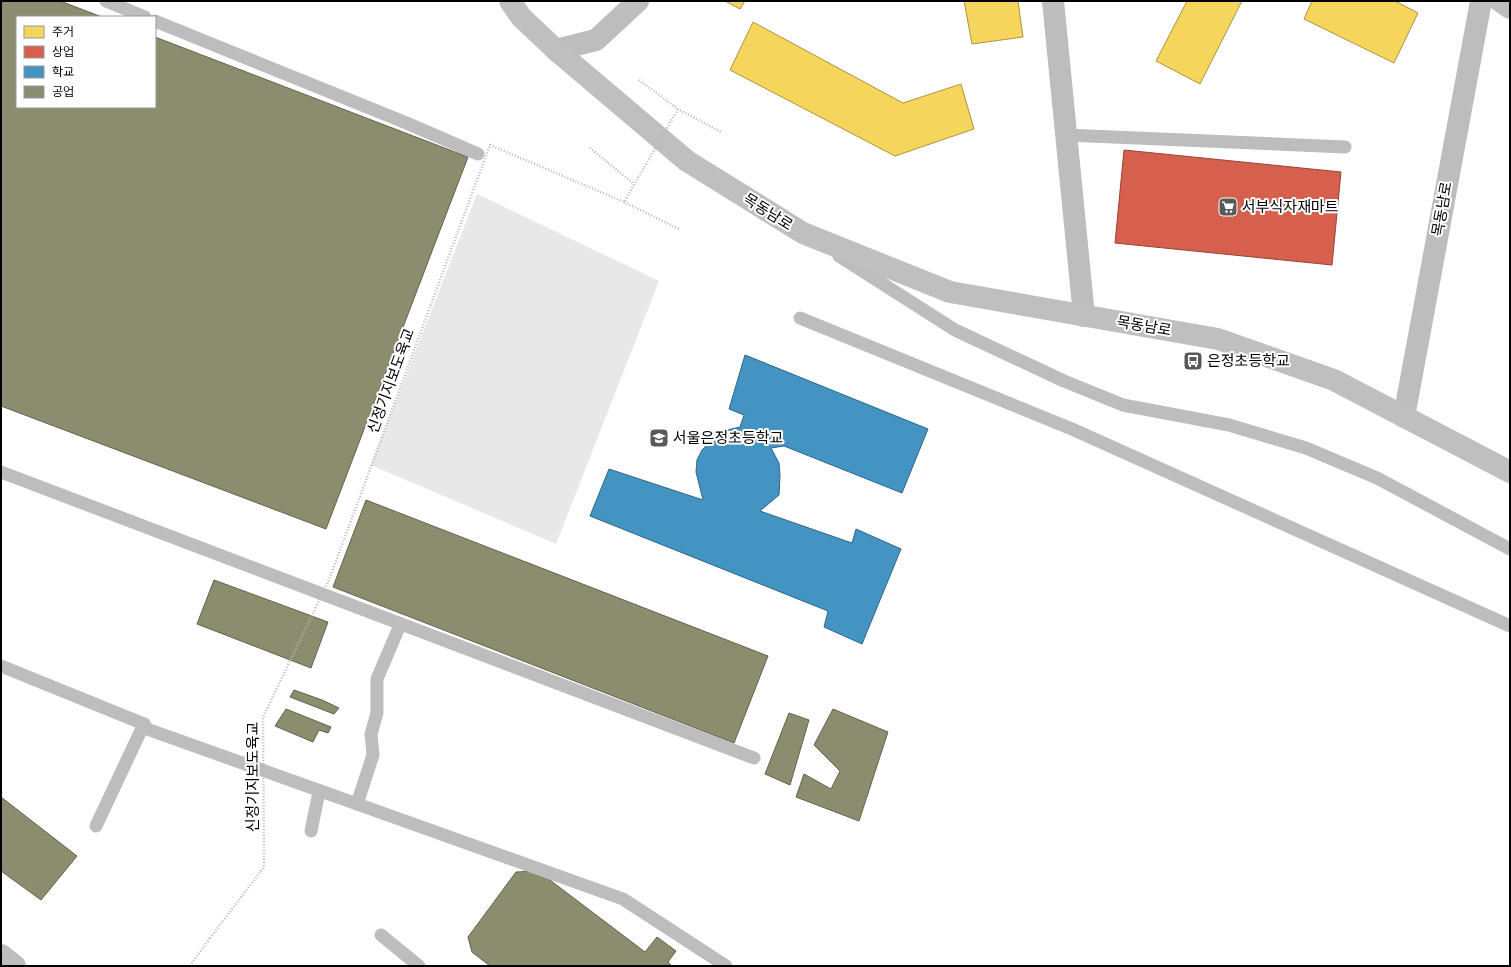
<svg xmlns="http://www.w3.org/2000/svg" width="1511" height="967" font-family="Mulish,'Noto Sans KR',sans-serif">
	<rect width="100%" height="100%" fill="#fff"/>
	<polygon fill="#e8e8e8" points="477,194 659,281 556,544 371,465"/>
	<g fill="#f6d55c" stroke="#ac9540">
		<polygon points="725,1 745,1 740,9"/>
		<polygon points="964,1 1018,1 1023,37 972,44"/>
		<polygon points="1187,1 1242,1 1200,84 1156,61"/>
		<polygon points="1312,1 1395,1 1418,13 1394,63 1304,19"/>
		<polygon points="753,22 903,103 961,84 974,129 895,156 730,70"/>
	</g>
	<polygon fill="#d6604d" stroke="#964336" points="1124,150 1341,172 1332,265 1115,243"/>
	<polygon fill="#4393c3" stroke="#2f6788" points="745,355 928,429 902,493 784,446 771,448 779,463 780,476 779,495 760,511 852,543 856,529 901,549 862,644 824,627 828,611 590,516 609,469 703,500 696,472 697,460 702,450 713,439 727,430 740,427 744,415 729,409"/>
	<g fill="#8c8c6e" stroke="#62624d">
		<polygon points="1,1 60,1 102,17 17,17 17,107 155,107 155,37 468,157 326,529 1,406"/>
		<polygon points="366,500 768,656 734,743 333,587"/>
		<polygon points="214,580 328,622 311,668 197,624"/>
		<polygon points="294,690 322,700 339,708 334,714 290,697"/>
		<polygon points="286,709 331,727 328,733 319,730 313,742 275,726"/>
		<polygon points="833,709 888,732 859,821 796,797 804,774 831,789 840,771 814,745"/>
		<polygon points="789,713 809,720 790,785 765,774"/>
		<polygon points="1,797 77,856 41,900 1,871"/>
		<polygon points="538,871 645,952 657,937 676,951 668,962 672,966 490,966 472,952 468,937 516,872"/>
	</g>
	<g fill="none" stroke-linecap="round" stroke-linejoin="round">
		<g stroke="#b8b8b8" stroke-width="2.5" stroke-dasharray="1 2" stroke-linecap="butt">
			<polyline points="639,80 678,109 721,132"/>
			<polyline points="590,148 634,184"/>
			<polyline points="624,202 679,229"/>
			<polyline points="190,966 210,938"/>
		</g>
		<g stroke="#bdbdbd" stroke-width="13">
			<polyline points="106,1 145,17"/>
			<polyline points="155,21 409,124 478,154"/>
			<polyline points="1066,135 1345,147"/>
			<polyline points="839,256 955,330 1064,381 1123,405 1229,425 1306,448 1377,478 1510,549"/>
			<polyline points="800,318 1072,429 1510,626"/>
			<polyline points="1,472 754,758"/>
			<polyline points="1,666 144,724 147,729 623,899 726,966"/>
			<polyline points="357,804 373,755 371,734 377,713 377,679 400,625"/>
			<polyline points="96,826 144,724"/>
			<polyline points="311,831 319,792"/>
			<polyline points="381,935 419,966"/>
		</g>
		<g stroke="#bdbdbd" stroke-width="22">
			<polyline points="1053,1 1084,316"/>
			<polyline points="1500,1 1510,8"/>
			<polyline points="556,50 596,40 638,1"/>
			<polyline points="1404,417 1481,1"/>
		</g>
		<polyline stroke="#bdbdbd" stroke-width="22" points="1,955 15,966"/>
		<polyline stroke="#bfbfbf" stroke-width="22" points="510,1 521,17 556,50 687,161 803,233 950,292 1218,339 1334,380 1510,472"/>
		<polyline stroke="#b8b8b8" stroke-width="2.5" stroke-dasharray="1 2" stroke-linecap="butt" points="210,938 264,867 263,717 329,580 490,145 624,202 678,109"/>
	</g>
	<defs>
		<g id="supermarket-square" transform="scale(1)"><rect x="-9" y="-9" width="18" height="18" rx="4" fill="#595959" stroke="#fff"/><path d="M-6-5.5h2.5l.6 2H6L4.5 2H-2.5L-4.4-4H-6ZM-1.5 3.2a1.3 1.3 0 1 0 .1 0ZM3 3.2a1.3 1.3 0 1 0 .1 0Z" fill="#fff"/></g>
		<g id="bus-square" transform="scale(1)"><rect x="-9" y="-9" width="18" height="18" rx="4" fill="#595959" stroke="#fff"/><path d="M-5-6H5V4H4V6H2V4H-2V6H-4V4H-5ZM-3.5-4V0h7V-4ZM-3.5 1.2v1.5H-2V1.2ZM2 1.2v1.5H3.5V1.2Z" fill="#fff"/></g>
		<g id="school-square" transform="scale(1)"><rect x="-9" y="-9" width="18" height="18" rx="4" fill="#595959" stroke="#fff"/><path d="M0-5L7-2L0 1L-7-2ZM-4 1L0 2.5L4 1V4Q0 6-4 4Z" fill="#fff"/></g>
	</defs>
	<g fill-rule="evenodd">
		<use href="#supermarket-square" x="1228" y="207"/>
		<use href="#bus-square" x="1193" y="361"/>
		<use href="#school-square" x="659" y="438"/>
	</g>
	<g text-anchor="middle" stroke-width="4" stroke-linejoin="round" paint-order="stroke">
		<g font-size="15" fill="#000" stroke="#fff" text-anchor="start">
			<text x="1242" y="212">서부식자재마트</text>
			<text x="1207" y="366">은정초등학교</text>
			<text x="673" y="443">서울은정초등학교</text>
		</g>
		<g font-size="15" fill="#000" stroke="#fff">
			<text transform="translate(1442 209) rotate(-80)" y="5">목동남로</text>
			<text transform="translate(768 212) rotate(32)" y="5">목동남로</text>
			<text transform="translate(1144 326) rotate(10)" y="5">목동남로</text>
			<text transform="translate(391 381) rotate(-70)" y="5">신정기지보도육교</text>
			<text transform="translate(253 777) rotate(-90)" y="5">신정기지보도육교</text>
		</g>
	</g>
	<rect width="1511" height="967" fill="none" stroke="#000000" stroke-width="4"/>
	<rect x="16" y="16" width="140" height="92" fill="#ffffff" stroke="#999999"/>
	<rect x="24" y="26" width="20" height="12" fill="#f6d55c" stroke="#999999"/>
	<text x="52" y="36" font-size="12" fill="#000000">주거</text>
	<rect x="24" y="46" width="20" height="12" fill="#d6604d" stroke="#999999"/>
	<text x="52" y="56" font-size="12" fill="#000000">상업</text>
	<rect x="24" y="66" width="20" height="12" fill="#4393c3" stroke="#999999"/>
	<text x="52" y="76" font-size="12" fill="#000000">학교</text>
	<rect x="24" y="86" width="20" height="12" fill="#8c8c6e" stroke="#999999"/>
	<text x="52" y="96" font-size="12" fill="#000000">공업</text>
</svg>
